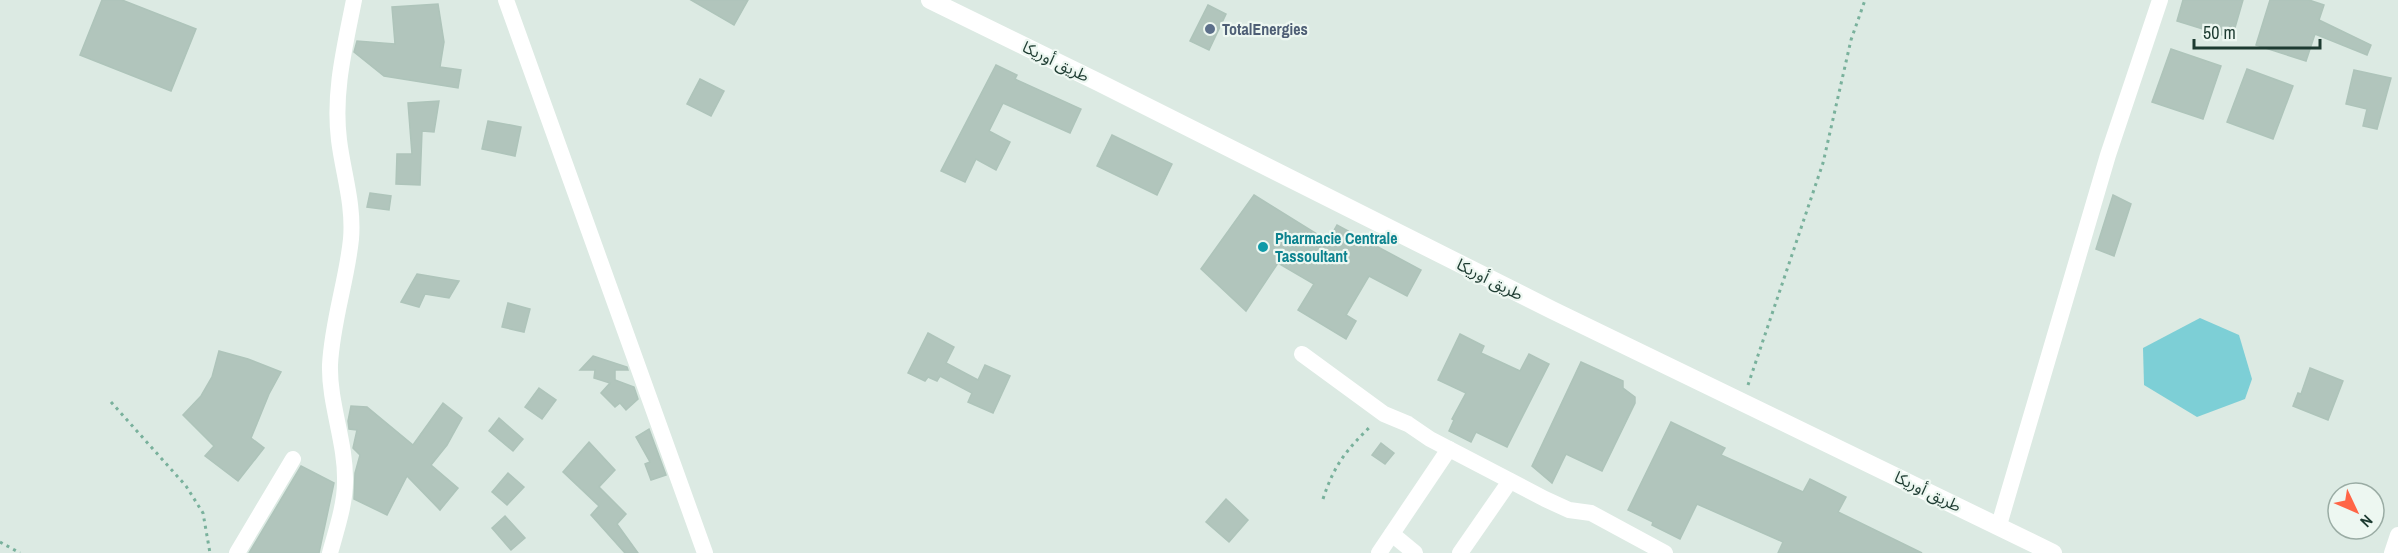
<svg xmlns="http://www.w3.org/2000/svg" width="2398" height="553" font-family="'Archivo Narrow','Noto Sans Arabic',sans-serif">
	<rect width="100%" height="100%" fill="#dceae3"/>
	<polygon fill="#7dcfd6" points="2200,318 2239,335 2252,379 2245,399 2197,417 2144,385 2143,348"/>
	<g fill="#b1c5bc" stroke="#aec4ba" stroke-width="1.5">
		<polygon points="102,0 122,0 196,29 171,91 80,55"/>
		<polygon points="691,0 748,0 734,25"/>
		<polygon points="2183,0 2243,0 2232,38 2177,21"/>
		<polygon points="2270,0 2309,0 2324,5 2319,20 2371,45 2367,55 2315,34 2306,61 2256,45"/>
		<polygon points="438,4 444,42 440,67 461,70 458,88 384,76 354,52 357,41 395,44 392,7"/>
		<polygon points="1208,5 1226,14 1209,50 1190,41"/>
		<polygon points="2171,49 2221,66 2203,119 2152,102"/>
		<polygon points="996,65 1017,75 1015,79 1081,109 1070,133 1003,103 989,131 1010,142 996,170 976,159 965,182 941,171"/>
		<polygon points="2247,69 2293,86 2273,139 2227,122"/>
		<polygon points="2354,70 2391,78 2377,129 2363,126 2367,109 2346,104"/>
		<polygon points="700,79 724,91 711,116 687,104"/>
		<polygon points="439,101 434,132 422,131 420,185 396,184 397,154 412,154 408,103"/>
		<polygon points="488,121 521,127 515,156 482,149"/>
		<polygon points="1112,135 1172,164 1157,195 1097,166"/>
		<polygon points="370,193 391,196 389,210 367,207"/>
		<polygon points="1254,195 1328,241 1337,225 1421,270 1407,296 1369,276 1346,315 1356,321 1346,339 1298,310 1314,284 1278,263 1246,311 1201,269"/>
		<polygon points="2113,195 2131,204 2114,256 2096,249"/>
		<polygon points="417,274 459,281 449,298 425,294 419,307 401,302"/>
		<polygon points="508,303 530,309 524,332 502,327"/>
		<polygon points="928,333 954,347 946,363 978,380 985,365 1010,376 993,413 968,402 972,393 940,376 937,381 928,377 925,381 908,373"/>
		<polygon points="1460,334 1484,346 1481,353 1520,371 1529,354 1549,364 1507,447 1476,432 1471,442 1449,431 1454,420 1452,419 1466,393 1438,380"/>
		<polygon points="219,351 248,359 281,372 269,394 251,438 264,448 238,481 205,456 214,446 183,415 201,396 212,377"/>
		<polygon points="593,356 627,367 628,370 615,370 615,380 634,387 638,399 626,410 620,403 615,407 601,393 610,383 594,378 595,370 580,370"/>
		<polygon points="1581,362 1623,381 1623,388 1635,397 1635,403 1602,471 1566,454 1552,483 1532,466"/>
		<polygon points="2310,368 2343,381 2328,420 2293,406 2298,393 2301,394"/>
		<polygon points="539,388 556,400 542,419 525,407"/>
		<polygon points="443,403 462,418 447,445 431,465 458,488 440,510 407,476 387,515 354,499 355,473 360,455 353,448 357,430 349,429 348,421 351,406 367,407 413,445"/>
		<polygon points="499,418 523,439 513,451 489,431"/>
		<polygon points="1671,422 1725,448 1721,455 1803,492 1810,479 1846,497 1838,512 1922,553 1778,553 1783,542 1697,504 1680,539 1652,525 1653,522 1628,510"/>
		<polygon points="649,429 666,475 651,480 645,464 650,462 636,437"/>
		<polygon points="589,442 615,470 599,487 626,514 617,524 638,553 625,553 591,515 599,506 563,472"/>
		<polygon points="1381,443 1394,453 1385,464 1372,455"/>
		<polygon points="301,466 334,483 319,553 249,553"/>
		<polygon points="508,473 524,487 507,505 492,492"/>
		<polygon points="1226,499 1248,520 1229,542 1206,522"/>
		<polygon points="505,516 525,538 511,550 492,528"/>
	</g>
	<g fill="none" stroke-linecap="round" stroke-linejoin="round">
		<g stroke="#79b19c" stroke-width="3" stroke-dasharray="3 4.5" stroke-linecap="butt">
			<polyline points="1748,385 1823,163 1851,40 1865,0"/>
			<polyline points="111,402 186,486 203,513 210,553"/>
			<path d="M1323 499C1334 465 1347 449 1372 425"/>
			<polyline points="0,542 20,553"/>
		</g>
		<g stroke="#fff" stroke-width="16">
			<polyline points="506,0 705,553"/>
			<polyline points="1302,354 1384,414 1408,424 1430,439 1545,499 1569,510 1591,513 1665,553"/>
			<polyline points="1999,525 2108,155 2160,0"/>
			<polyline points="1392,534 1415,553"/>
			<polyline points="237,553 293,459"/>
			<path d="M330 553C336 531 345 505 345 482 346 442 329 404 330 365 332 322 347 280 351 239 354 204 343 173 339 140 333 92 345 46 354 0"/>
			<polyline points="1379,553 1449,449"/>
			<polyline points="1460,553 1510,481"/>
			<polyline points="2392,553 2398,535"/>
		</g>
		<polyline stroke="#fff" stroke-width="18" points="930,0 1098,82 1552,310 2053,553"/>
	</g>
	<circle fill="#5c6f8a" stroke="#edf7f1" stroke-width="2" cx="1210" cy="29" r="6"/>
	<circle fill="#0f9aa8" stroke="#edf7f1" stroke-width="2" cx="1263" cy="247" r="6"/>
	<g text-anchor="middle" stroke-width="4.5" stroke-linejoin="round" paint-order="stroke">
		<g font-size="16" font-weight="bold" fill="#4e5e75" stroke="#edf7f1" text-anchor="start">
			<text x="1222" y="35">TotalEnergies</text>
		</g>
		<g font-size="16" fill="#1d3b31" stroke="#edf7f1">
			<text transform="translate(1056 61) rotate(26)" y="6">طريق أوريكا</text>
			<text transform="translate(1490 279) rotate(27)" y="6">طريق أوريكا</text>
			<text transform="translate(1928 491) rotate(26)" y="6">طريق أوريكا</text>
		</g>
		<g font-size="16" font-weight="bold" fill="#0d838f" stroke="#edf7f1" text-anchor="start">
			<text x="1275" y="244">Pharmacie Centrale<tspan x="1275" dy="18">Tassoultant</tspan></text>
		</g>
	</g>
	<g transform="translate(2356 511) rotate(134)"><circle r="28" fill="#edf7f1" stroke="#9aaca4" stroke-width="1.5"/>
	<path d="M0-4.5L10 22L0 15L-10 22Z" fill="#ff6546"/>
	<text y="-9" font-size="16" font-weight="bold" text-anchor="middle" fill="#1d3b31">N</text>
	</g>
	<path d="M2194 39v9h126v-9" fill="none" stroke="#1d3b31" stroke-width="3"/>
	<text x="2203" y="39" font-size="18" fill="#1d3b31" stroke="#edf7f1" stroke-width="4.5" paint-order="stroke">50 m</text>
</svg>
